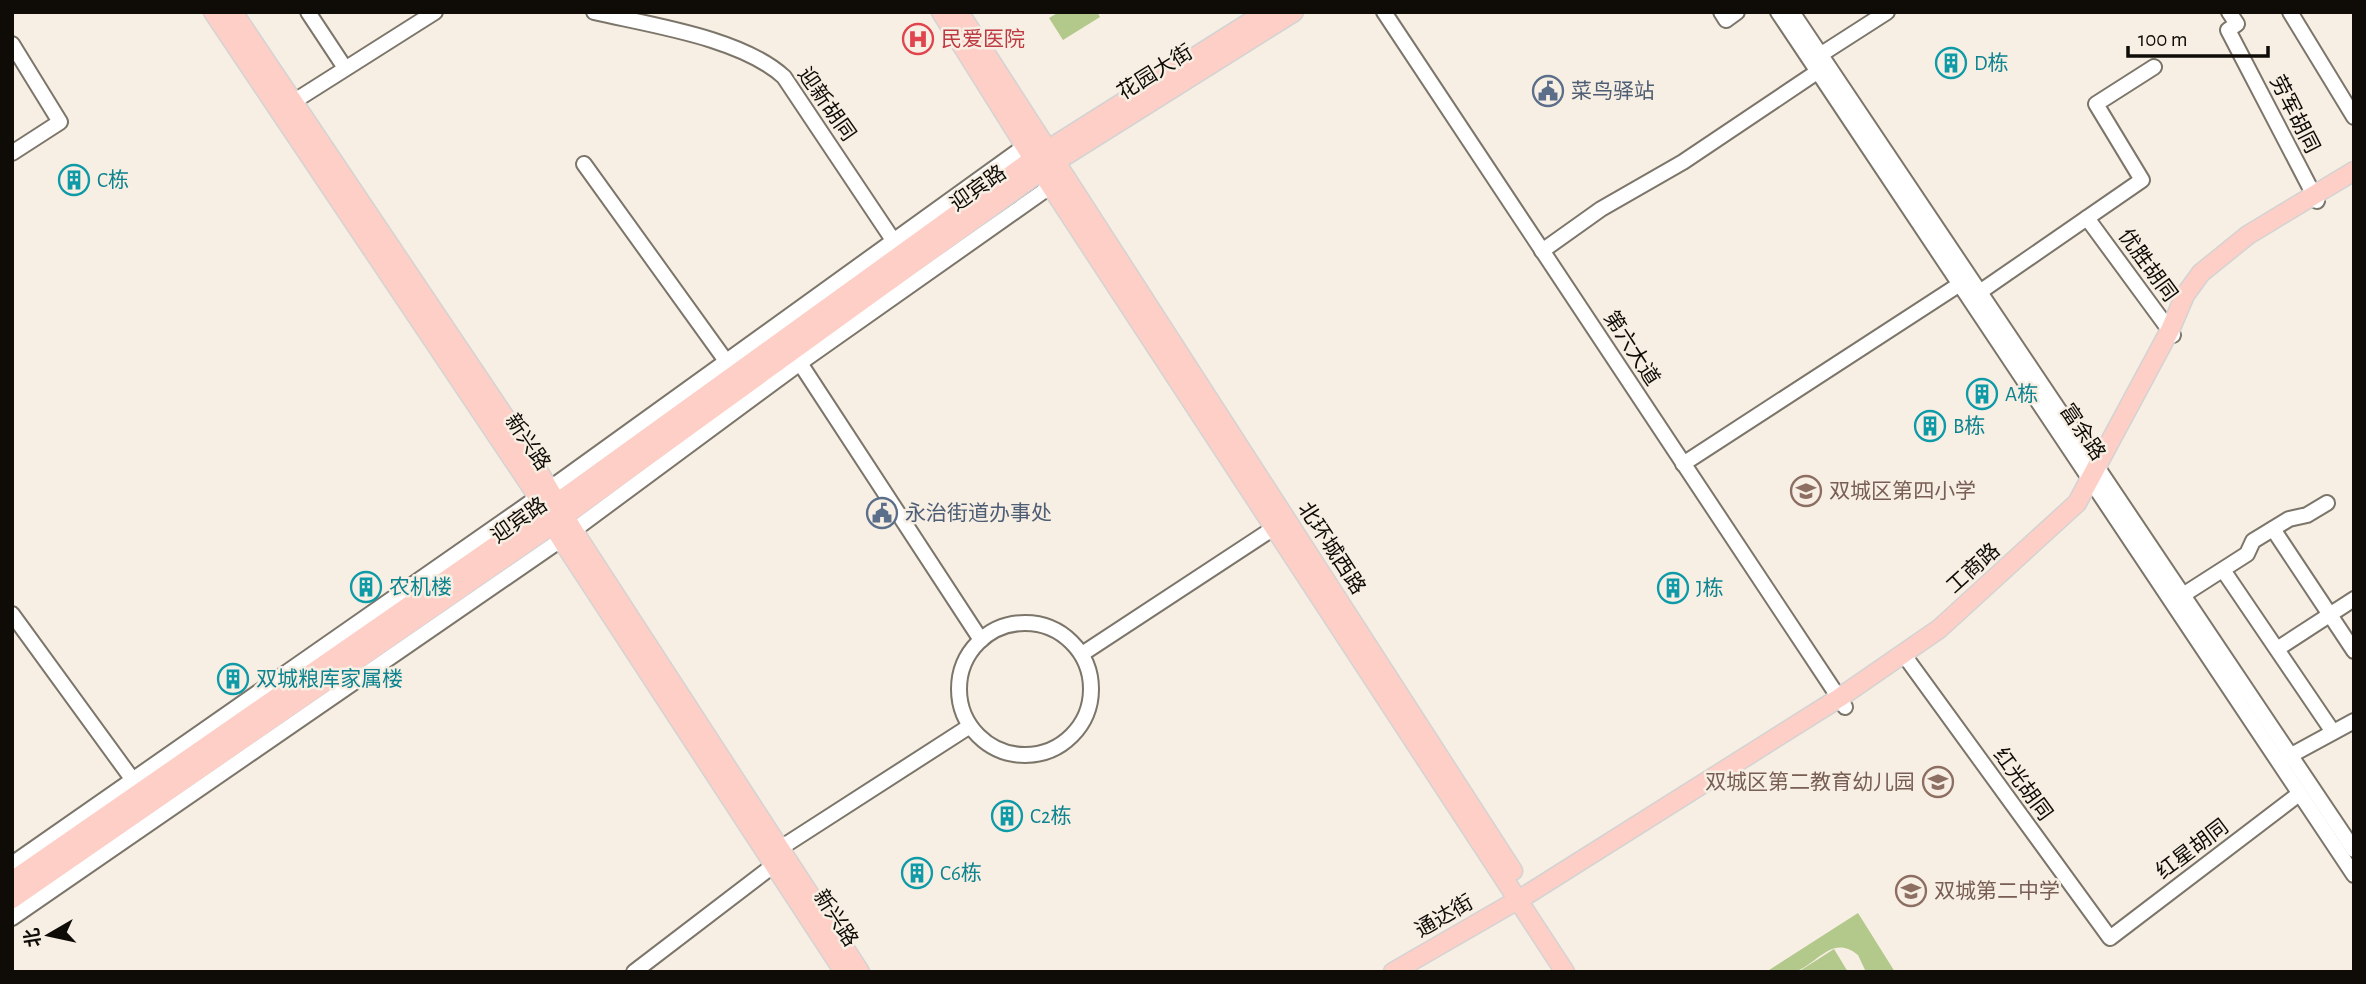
<svg xmlns="http://www.w3.org/2000/svg" width="2366" height="984" font-family="'Alegreya Sans','Noto Sans SC',sans-serif">
	<rect width="100%" height="100%" fill="#f7efe3"/>
	<g fill="#b3c88b">
		<polygon points="1059,12 1097,12 1100,17 1063,40 1049,18"/>
		<path d="M1858 913 1895 972H1866L1858 955C1832 933 1817 965 1794 972 1786 974 1774 972 1766 972Z"/>
		<polygon points="1834,949 1848,972 1798,972"/>
	</g>
	<g fill="none" stroke-linecap="round" stroke-linejoin="round">
		<g stroke="#7c756a" stroke-width="18">
			<g id="minor">
				<polyline points="308,12 345,68"/>
				<path d="M594 12C650 25 742 38 784 77L897 246"/>
				<polyline points="1384,12 1845,707"/>
				<polyline points="1721,12 1726,20 1737,12"/>
				<polyline points="1778,12 2354,875"/>
				<polyline points="1792,12 2354,850"/>
				<polyline points="2229,12 2237,24 2228,30 2317,201"/>
				<polyline points="2290,12 2354,117"/>
				<polyline points="12,44 60,122 12,153"/>
				<polyline points="1820,55 1887,12"/>
				<polyline points="285,107 435,12"/>
				<polyline points="584,164 726,361"/>
				<polyline points="2087,218 2173,335"/>
				<polyline points="1542,251 1601,209 1683,162 1817,72"/>
				<polyline points="1974,296 2142,180 2096,104 2154,67"/>
				<polyline points="796,357 981,640"/>
				<polyline points="1683,464 1960,284"/>
				<polyline points="2273,529 2354,651"/>
				<polyline points="2223,570 2333,732"/>
				<polyline points="2183,595 2247,554 2253,541 2289,519 2307,515 2327,503"/>
				<polyline points="12,614 138,787"/>
				<circle cx="1025" cy="689" r="66"/>
				<polyline points="2277,649 2354,599"/>
				<polyline points="1082,654 1283,522"/>
				<polyline points="1904,655 2110,938 2299,794"/>
				<polyline points="2284,759 2354,721"/>
				<polyline points="12,864 538,497 1025,146"/>
				<polyline points="12,918 562,539 800,363 1051,186"/>
				<polyline points="634,972 774,865 779,849 970,726"/>
			</g>
		</g>
		<g stroke="#d4d3d3" stroke-width="21">
			<g id="major">
				<polyline points="213,12 538,497 552,525 844,972"/>
				<polyline points="233,12 519,438 573,530 860,972"/>
				<polyline points="941,12 1033,159 1565,972"/>
				<polyline points="959,12 1513,871"/>
				<polyline points="12,881 557,503 1033,159 1266,12"/>
				<polyline points="12,899 552,525 1041,171 1294,12"/>
				<polyline points="1393,972 1528,894 1839,698 1939,629 2077,503 2170,330 2185,295 2201,273 2248,235 2354,171"/>
			</g>
		</g>
		<use href="#minor" stroke="#fff" stroke-width="14"/>
		<use href="#major" stroke="#fecfc6" stroke-width="18"/>
	</g>
	<defs>
		<g id="hospital-ring" transform="scale(1.575)"><circle r="9.5" fill="#f7efe3" stroke="#e0444e" stroke-width="1.5"/><path d="M-5-5h3v3.5h4V-5h3V5h-3V1.5h-4V5h-3Z" fill="#e0444e"/></g>
		<g id="building-ring" transform="scale(1.575)"><circle r="9.5" fill="#f7efe3" stroke="#0f9aa8" stroke-width="1.5"/><path d="M-4-6H4V6H1V3H-1V6H-4ZM-2.5-4.3h1.7v1.8h-1.7ZM.8-4.3h1.7v1.8H.8ZM-2.5-1h1.7V.8h-1.7ZM.8-1h1.7V.8H.8Z" fill="#0f9aa8"/></g>
		<g id="civic-ring" transform="scale(1.575)"><circle r="9.5" fill="#f7efe3" stroke="#5c6f8a" stroke-width="1.5"/><path d="M-.6-6.5H3V-4.5H.6V-3L4-1V1h2V6H-6V1h2V-1L-.6-3ZM-1.2 2.5V6h2.4V2.5Z" fill="#5c6f8a"/></g>
		<g id="school-ring" transform="scale(1.575)"><circle r="9.5" fill="#f7efe3" stroke="#8d6e63" stroke-width="1.5"/><path d="M0-5L7-2L0 1L-7-2ZM-4 1L0 2.5L4 1V4Q0 6-4 4Z" fill="#8d6e63"/></g>
	</defs>
	<g fill-rule="evenodd">
		<use href="#hospital-ring" x="918" y="39"/>
		<use href="#building-ring" x="1951" y="63"/>
		<use href="#civic-ring" x="1548" y="91"/>
		<use href="#building-ring" x="74" y="180"/>
		<use href="#building-ring" x="1982" y="394"/>
		<use href="#building-ring" x="1930" y="426"/>
		<use href="#school-ring" x="1806" y="491"/>
		<use href="#civic-ring" x="882" y="513"/>
		<use href="#building-ring" x="366" y="587"/>
		<use href="#building-ring" x="1673" y="588"/>
		<use href="#building-ring" x="233" y="679"/>
		<use href="#school-ring" x="1938" y="782"/>
		<use href="#building-ring" x="1007" y="816"/>
		<use href="#building-ring" x="917" y="873"/>
		<use href="#school-ring" x="1911" y="891"/>
	</g>
	<g text-anchor="middle" stroke-width="5" stroke-linejoin="round" paint-order="stroke">
		<g font-size="21" fill="#be3a42" stroke="#f7efe3" text-anchor="start">
			<text x="941" y="46">民爱医院</text>
		</g>
		<g font-size="21" fill="#0d838f" stroke="#f7efe3" text-anchor="start">
			<text x="1974" y="70">D栋</text>
			<text x="97" y="187">C栋</text>
			<text x="2005" y="401">A栋</text>
			<text x="1953" y="433">B栋</text>
			<text x="389" y="594">农机楼</text>
			<text x="1696" y="595">J栋</text>
			<text x="256" y="686">双城粮库家属楼</text>
			<text x="1030" y="823">C2栋</text>
			<text x="940" y="880">C6栋</text>
		</g>
		<g font-size="21" fill="#0f0c08" stroke="#f7efe3">
			<text transform="translate(1155 72) rotate(-32)" y="7">花园大街</text>
			<text transform="translate(827 104) rotate(55)" y="7">迎新胡同</text>
			<text transform="translate(2295 114) rotate(63)" y="7">劳军胡同</text>
			<text transform="translate(978 188) rotate(-35)" y="7">迎宾路</text>
			<text transform="translate(2148 265) rotate(54)" y="7">优胜胡同</text>
			<text transform="translate(1632 348) rotate(57)" y="7">第六大道</text>
			<text transform="translate(2083 432) rotate(56)" y="7">富余路</text>
			<text transform="translate(528 442) rotate(56)" y="7">新兴路</text>
			<text transform="translate(519 520) rotate(-35)" y="7">迎宾路</text>
			<text transform="translate(1332 548) rotate(57)" y="7">北环城西路</text>
			<text transform="translate(1973 568) rotate(-42)" y="7">工商路</text>
			<text transform="translate(2023 784) rotate(54)" y="7">红光胡同</text>
			<text transform="translate(2192 849) rotate(-37)" y="7">红星胡同</text>
			<text transform="translate(1444 916) rotate(-30)" y="7">通达街</text>
			<text transform="translate(836 918) rotate(57)" y="7">新兴路</text>
		</g>
		<g font-size="21" fill="#4e5e75" stroke="#f7efe3" text-anchor="start">
			<text x="1571" y="98">菜鸟驿站</text>
			<text x="905" y="520">永治街道办事处</text>
		</g>
		<g font-size="21" fill="#785e54" stroke="#f7efe3" text-anchor="start">
			<text x="1829" y="498">双城区第四小学</text>
			<text x="1915" y="789" text-anchor="end">双城区第二教育幼儿园</text>
			<text x="1934" y="898">双城第二中学</text>
		</g>
	</g>
	<rect width="2366" height="984" fill="none" stroke="#0f0c08" stroke-width="28"/>
	<g transform="translate(49 935) rotate(261)" stroke="#f7efe3" stroke-width="5" paint-order="stroke">
	<path d="M0-5L12 26L0 18L-12 26Z" fill="#0f0c08"/>
	<text y="-10" font-size="19" font-weight="bold" text-anchor="middle" fill="#0f0c08">北</text>
	</g>
	<path d="M2128 46v10h140v-10" fill="none" stroke="#0f0c08" stroke-width="3.5"/>
	<text x="2138" y="46" font-size="21" fill="#0f0c08" stroke="#f7efe3" stroke-width="5" paint-order="stroke">100 m</text>
</svg>
